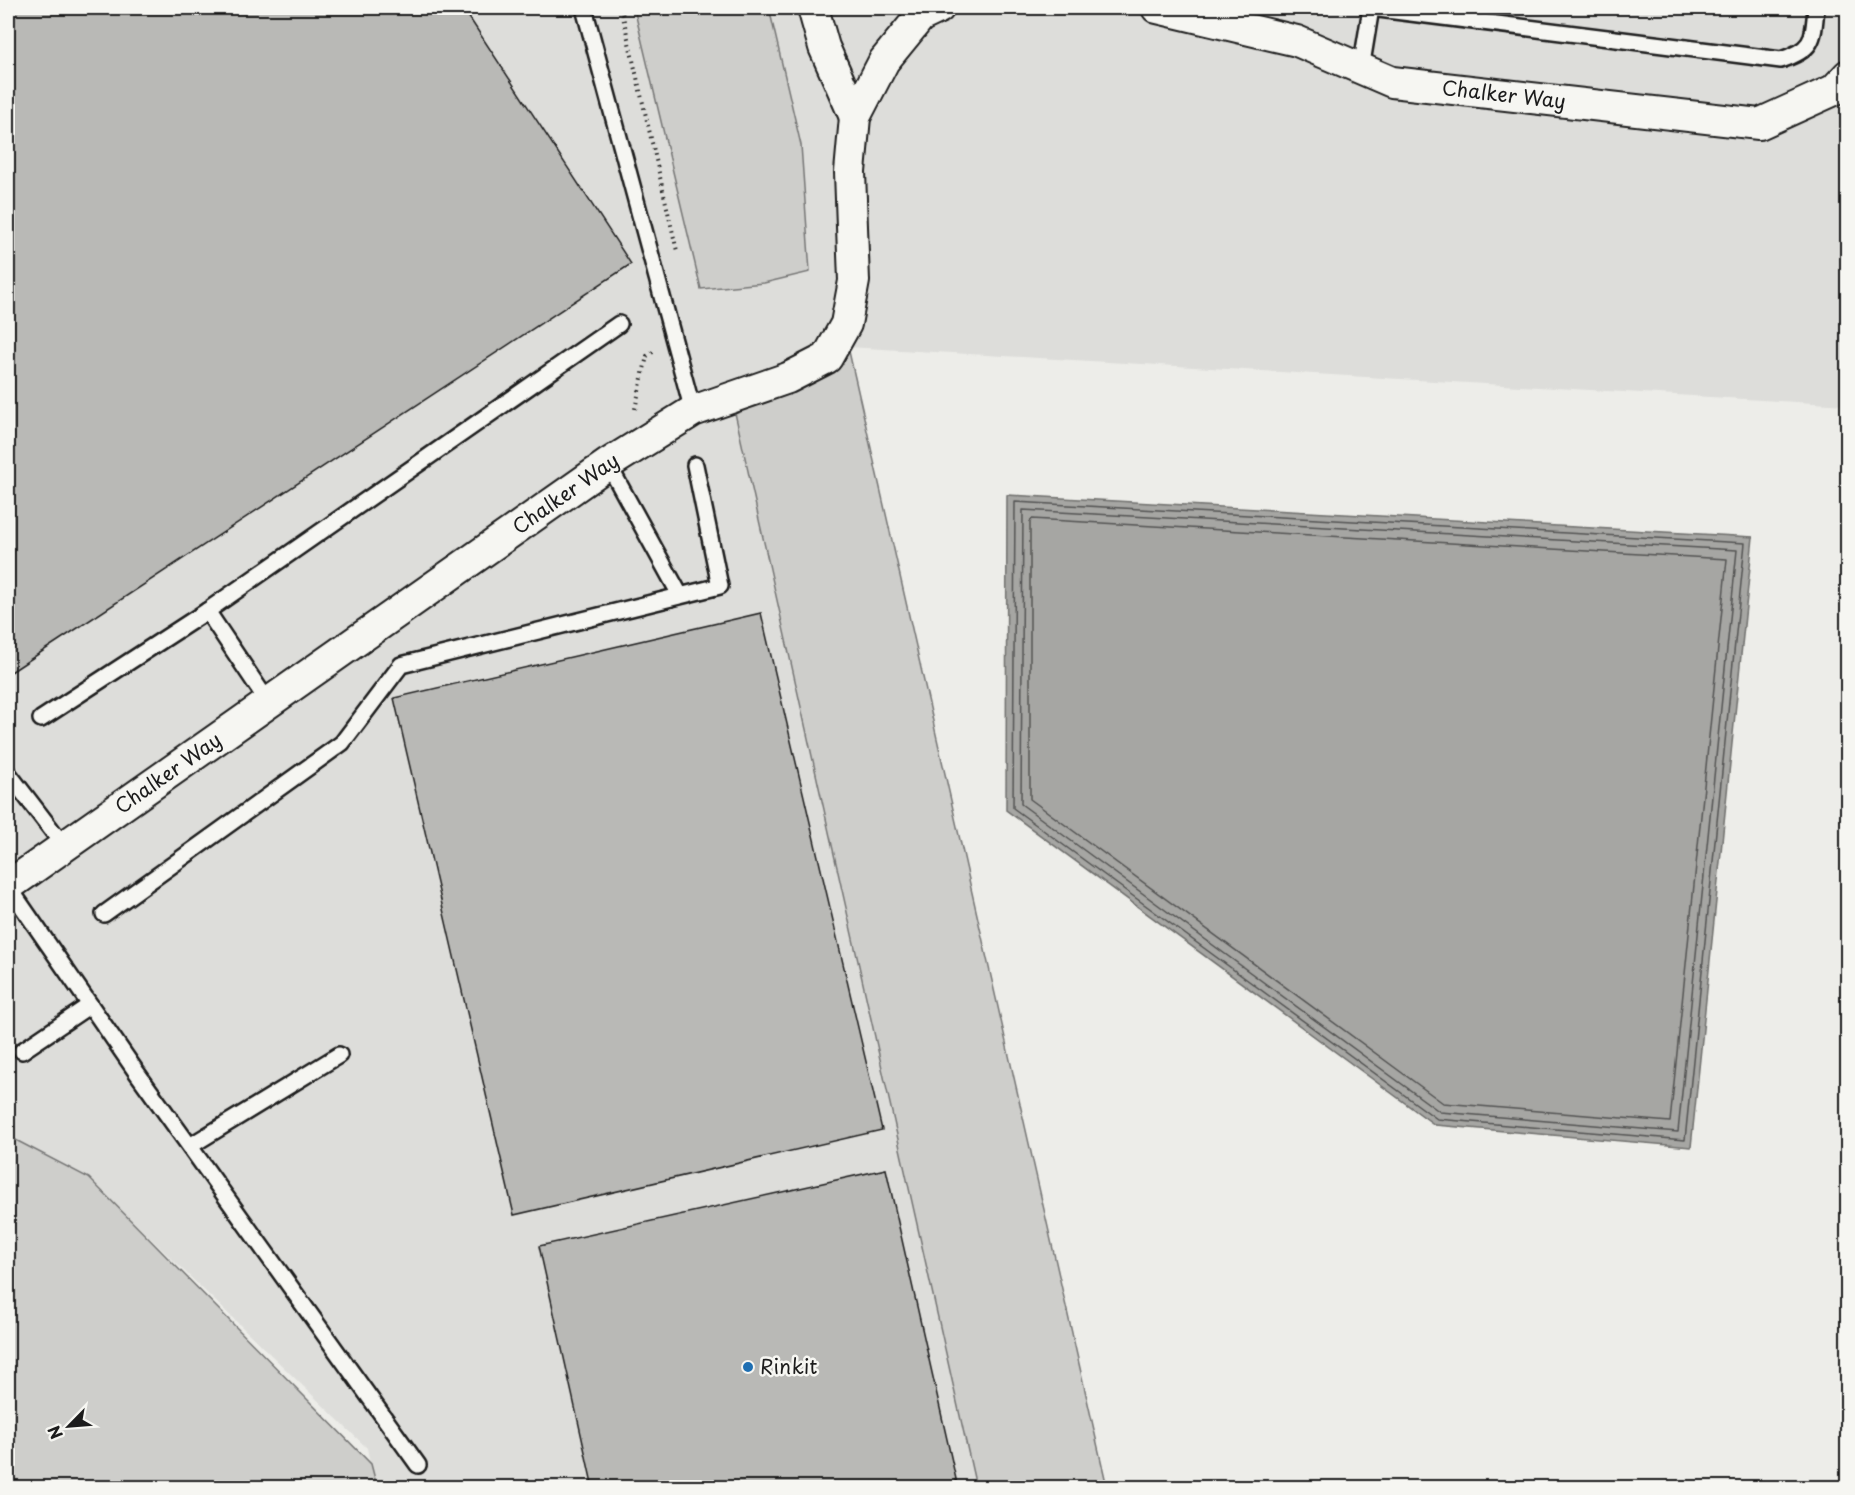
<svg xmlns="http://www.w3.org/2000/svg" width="1855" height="1495" font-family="'Playpen Sans',sans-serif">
	<rect width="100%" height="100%" fill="#edede9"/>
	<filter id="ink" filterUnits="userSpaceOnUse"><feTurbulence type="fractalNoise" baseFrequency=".0167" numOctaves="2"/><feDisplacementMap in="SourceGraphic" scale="12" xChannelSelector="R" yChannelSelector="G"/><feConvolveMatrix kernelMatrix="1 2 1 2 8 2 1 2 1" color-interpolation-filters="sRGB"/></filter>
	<g filter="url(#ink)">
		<path fill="#ddddda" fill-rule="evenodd" d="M8 8H1847V405L848 347 789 386 735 414 976 1487H8ZM118 1207 367 1448 370 1463Z"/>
		<g fill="#cececb" stroke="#757574" stroke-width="1.5">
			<polygon points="634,8 769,8 801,145 810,272 764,283 701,289"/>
			<polygon points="848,347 1107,1487 976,1487 735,413 789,386"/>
			<polygon points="8,1136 89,1178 371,1464 377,1487 8,1487"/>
		</g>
		<polygon fill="#a6a6a3" stroke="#6f6f6d" stroke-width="1.5" points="1007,495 1753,537 1691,1147 1435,1125 1006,810"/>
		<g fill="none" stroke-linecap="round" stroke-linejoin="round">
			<g stroke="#535352" stroke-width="1.5">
				<polygon points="1015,502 1745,543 1685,1140 1437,1119 1013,808"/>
				<polygon points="1023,510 1737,550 1678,1132 1440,1112 1021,804"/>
				<polygon points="1032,519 1727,559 1670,1122 1443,1103 1030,799 1030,522"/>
			</g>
		</g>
		<g fill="#b9b9b6" stroke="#1c1c1c" stroke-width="1.5">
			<polygon points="8,8 463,8 631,264 8,674"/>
			<polygon points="761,613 882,1130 514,1215 394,698"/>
			<polygon points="886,1169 958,1488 593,1488 539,1246"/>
		</g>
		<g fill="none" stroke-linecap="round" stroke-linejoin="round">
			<g stroke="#1c1c1c" stroke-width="20">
				<g id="lane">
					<polyline points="584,8 693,411"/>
					<path d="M1371 8 1781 60C1814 49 1813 40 1816 8"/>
					<polyline points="1361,69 1371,8"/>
					<polyline points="608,464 680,595"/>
					<polyline points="207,611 619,324"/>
					<polyline points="41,719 207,611 268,702"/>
					<polyline points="8,773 64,846"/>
					<polyline points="8,886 135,1070 418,1465"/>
					<polyline points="104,914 342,743 401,665 720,586 695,465"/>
					<polyline points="22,1051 90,1005"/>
					<polyline points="190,1146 339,1055"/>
				</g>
			</g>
			<g stroke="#1c1c1c" stroke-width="34">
				<g id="street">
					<polyline points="813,8 824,47 855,117"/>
					<path id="s1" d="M1157 8 1297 41 1392 82 1759 124 1834 90 1848 75"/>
					<path id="s2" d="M8 886 608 464 693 411 788 378 827 358 846 324 854 281 850 172 855 117 884 61 920 17 939 8"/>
				</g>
			</g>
			<g stroke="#1c1c1c" stroke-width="4" stroke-dasharray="1.5 4.5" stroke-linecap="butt">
				<polyline points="621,8 677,251"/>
				<polyline points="635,409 647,356 653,352"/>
			</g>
			<use href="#lane" stroke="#f6f6f2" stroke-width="15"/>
			<use href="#street" stroke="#f6f6f2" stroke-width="30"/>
		</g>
	</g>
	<circle fill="#1f6fb2" stroke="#f6f6f2" stroke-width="2" cx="748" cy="1367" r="6"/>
	<g text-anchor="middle" stroke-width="5" stroke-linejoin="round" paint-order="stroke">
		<g font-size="20" fill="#1c1c1c" stroke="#f6f6f2">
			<text dy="7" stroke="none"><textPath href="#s1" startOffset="360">Chalker Way</textPath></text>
			<text dy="7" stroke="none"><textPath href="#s2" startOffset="682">Chalker Way</textPath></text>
			<text dy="7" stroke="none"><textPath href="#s2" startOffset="196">Chalker Way</textPath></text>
		</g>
		<g font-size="20" fill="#1c1c1c" stroke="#f6f6f2" text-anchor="start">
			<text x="760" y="1374">Rinkit</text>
		</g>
	</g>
	<rect width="1855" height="1495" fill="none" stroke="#f6f6f2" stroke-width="30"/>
	<rect x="15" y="15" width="1825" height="1465" fill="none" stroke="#1c1c1c" stroke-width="2" filter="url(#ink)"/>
	<g transform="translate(69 1426) rotate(245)" stroke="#f6f6f2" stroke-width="4.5" paint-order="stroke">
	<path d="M0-4.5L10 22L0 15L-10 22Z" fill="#1c1c1c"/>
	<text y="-9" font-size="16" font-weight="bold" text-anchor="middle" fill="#1c1c1c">N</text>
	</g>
</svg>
